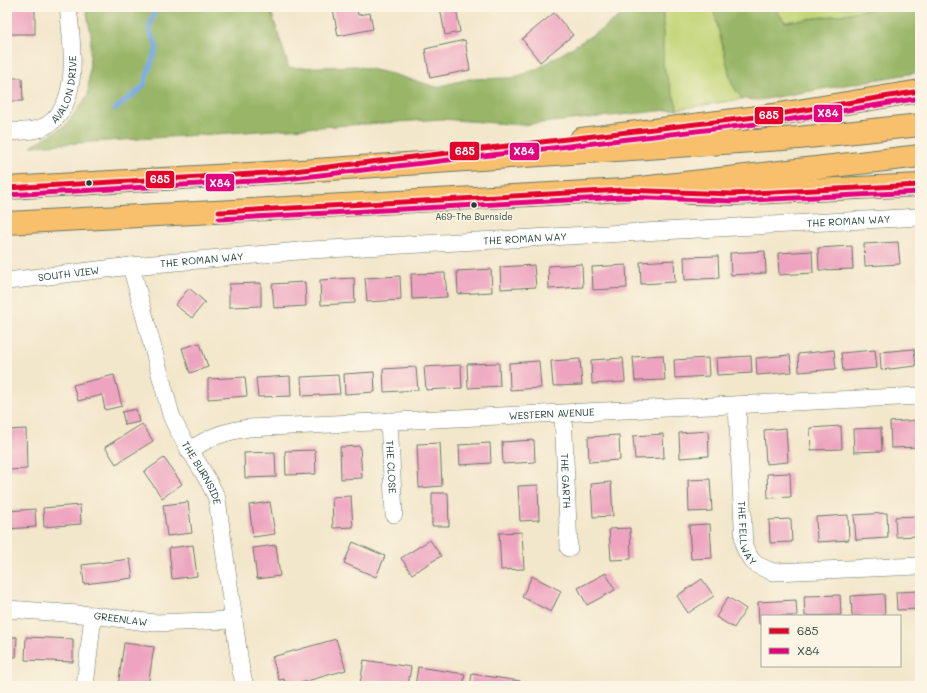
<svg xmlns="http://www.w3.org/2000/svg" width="927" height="693" font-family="Mali,sans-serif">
	<rect width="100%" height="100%" fill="#fcf5e5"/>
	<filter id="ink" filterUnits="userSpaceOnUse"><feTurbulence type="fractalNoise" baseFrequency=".025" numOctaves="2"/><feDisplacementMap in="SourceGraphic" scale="8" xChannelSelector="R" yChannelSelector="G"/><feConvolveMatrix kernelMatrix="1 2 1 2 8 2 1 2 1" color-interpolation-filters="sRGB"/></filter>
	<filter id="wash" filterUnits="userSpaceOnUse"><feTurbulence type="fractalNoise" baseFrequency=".012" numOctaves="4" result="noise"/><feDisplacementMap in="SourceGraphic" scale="16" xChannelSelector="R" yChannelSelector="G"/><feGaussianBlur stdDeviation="0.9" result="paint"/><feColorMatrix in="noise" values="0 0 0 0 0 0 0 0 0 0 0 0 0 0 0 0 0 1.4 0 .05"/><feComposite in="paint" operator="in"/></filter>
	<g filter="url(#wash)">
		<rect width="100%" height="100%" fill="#f3e7cb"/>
		<g fill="#c2d578" stroke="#708956">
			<polygon points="663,7 713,7 732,84 742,99 678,109 663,65"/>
			<polygon points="774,7 879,7 840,15 785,22"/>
		</g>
		<g fill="#99b668" stroke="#5c7a4e">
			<polygon points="86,7 266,7 271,11 289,68 356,66 392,74 436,87 469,79 512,78 537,69 599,31 632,7 663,7 663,65 678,109 522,125 442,119 31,146 65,126 88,95 91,36"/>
			<polygon points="713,7 774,7 785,22 840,15 879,7 920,7 920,72 759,100 742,99 732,84"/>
		</g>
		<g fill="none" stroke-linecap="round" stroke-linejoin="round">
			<polyline stroke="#77a9e2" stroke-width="5" points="115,109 143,87 157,47 149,29 156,7"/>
		</g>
		<g id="blocks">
			<g fill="#eea4c0">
				<rect x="7" y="7" width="28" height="27"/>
				<polygon points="345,7 357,7 358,15 370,13 373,29 338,36 333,9"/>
				<polygon points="440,7 456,7 460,32 445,35"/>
				<polygon points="554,13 573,35 540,62 522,39"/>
				<polygon points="465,40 470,70 430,78 425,49"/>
				<polygon points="7,78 22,78 23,101 7,101"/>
				<polygon points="898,242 900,264 865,266 864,244"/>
				<polygon points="852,246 853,269 819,270 818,248"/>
				<polygon points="765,251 766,273 731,275 730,253"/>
				<polygon points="812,251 813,273 779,275 778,253"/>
				<polygon points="718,256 719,278 685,280 684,257"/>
				<polygon points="674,260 675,282 641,284 640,262"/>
				<polygon points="582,264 583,287 549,289 548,266"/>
				<polygon points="534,265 536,287 501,289 500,267"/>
				<polygon points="626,265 627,288 593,290 592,267"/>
				<polygon points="491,269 492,292 458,294 457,271"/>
				<polygon points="445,273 447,297 412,299 411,274"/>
				<polygon points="400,276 401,300 367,302 365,278"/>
				<polygon points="354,278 355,303 321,305 320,280"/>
				<polygon points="305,282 306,306 274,308 272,284"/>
				<polygon points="261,283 261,306 229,307 229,284"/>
				<polygon points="189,288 205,302 192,318 175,305"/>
				<polygon points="200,343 208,367 190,373 182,348"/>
				<polygon points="914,349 916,366 881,370 880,352"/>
				<polygon points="834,350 836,369 799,372 798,354"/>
				<polygon points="875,350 877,368 843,371 841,353"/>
				<polygon points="663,355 665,380 635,381 633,357"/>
				<polygon points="790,355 792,372 757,375 756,358"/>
				<polygon points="751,356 752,373 717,375 716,358"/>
				<polygon points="623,358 625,382 592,384 591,360"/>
				<polygon points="708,358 709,376 675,378 674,360"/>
				<polygon points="580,359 582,385 553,386 551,361"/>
				<polygon points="539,361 541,388 510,390 509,363"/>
				<polygon points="499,363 500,386 468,388 467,364"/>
				<polygon points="461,365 462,388 426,390 424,367"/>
				<polygon points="416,367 418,390 384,392 383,369"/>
				<polygon points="374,372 375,392 345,394 344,374"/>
				<polygon points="114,375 122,406 105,410 102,395 78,401 73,385"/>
				<polygon points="338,375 340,394 302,396 301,377"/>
				<polygon points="290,376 291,396 258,397 256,378"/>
				<polygon points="245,377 247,396 208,399 208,379"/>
				<polygon points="136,409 139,422 125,425 122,412"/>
				<polygon points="920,420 920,447 891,448 890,422"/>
				<polygon points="142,424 153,441 116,464 105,447"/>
				<polygon points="841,426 842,449 811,450 810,428"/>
				<polygon points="786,428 788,462 766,464 764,430"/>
				<polygon points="881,428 882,451 854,452 853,429"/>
				<polygon points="26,429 27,469 7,470 7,430"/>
				<polygon points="708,431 709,456 680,458 679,433"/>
				<polygon points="663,434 664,458 635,459 633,436"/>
				<polygon points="619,435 620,460 589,462 588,437"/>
				<polygon points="534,440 535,462 503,464 502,442"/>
				<polygon points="440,443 442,486 419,488 417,444"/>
				<polygon points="490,443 491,463 460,465 459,445"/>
				<polygon points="360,446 362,478 341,479 340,447"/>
				<polygon points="315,450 316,474 286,475 285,451"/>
				<polygon points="275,452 276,477 245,478 244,453"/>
				<polygon points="164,458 182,484 162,498 144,472"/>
				<polygon points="790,473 791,497 768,498 767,474"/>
				<polygon points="710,479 712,511 689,512 688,480"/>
				<polygon points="611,482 613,516 593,517 591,484"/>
				<polygon points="538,485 539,520 520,521 518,486"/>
				<polygon points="432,493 448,493 449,526 432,526"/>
				<polygon points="351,496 353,527 333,528 332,497"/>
				<polygon points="188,502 192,533 167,536 163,505"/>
				<polygon points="270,502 275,534 253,537 249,505"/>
				<polygon points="80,505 81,524 44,527 43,508"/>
				<polygon points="35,509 36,527 7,529 7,511"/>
				<polygon points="887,513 888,538 856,540 854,515"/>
				<polygon points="848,515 849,540 817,542 816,517"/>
				<polygon points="920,516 920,536 896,537 895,517"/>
				<polygon points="791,519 792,542 770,543 769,520"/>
				<polygon points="710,524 712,558 691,559 689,525"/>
				<polygon points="630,528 631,559 611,560 609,529"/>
				<polygon points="522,532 524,569 501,570 499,533"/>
				<polygon points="430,540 441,556 412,574 401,558"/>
				<polygon points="353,542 385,556 376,577 344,563"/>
				<polygon points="193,545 197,576 172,579 169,548"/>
				<polygon points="276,545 280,576 257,579 253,548"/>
				<polygon points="130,559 133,578 84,584 82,565"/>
				<polygon points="606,573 615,590 587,605 578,588"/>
				<polygon points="532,576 561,591 551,612 522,597"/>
				<polygon points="702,579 714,596 688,613 677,596"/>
				<polygon points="920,591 920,609 897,610 896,592"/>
				<polygon points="884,594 885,616 852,616 851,596"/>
				<polygon points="840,595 841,615 805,616 804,596"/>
				<polygon points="728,597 746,609 734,628 716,617"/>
				<polygon points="796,600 797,616 762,616 762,623 759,624 758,602"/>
				<polygon points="7,637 17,637 16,657 7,657"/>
				<polygon points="26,637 73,639 73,662 25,660"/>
				<polygon points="336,639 346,670 289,686 286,686 284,679 279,680 272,657"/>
				<polygon points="124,643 154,647 148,686 118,686"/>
				<polygon points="364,660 411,667 408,686 360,684"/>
				<polygon points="418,667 465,674 463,686 415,686"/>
				<polygon points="472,674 520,681 520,686 470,686"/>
			</g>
		</g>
	</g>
	<g filter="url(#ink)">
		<use href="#blocks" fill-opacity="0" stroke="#697869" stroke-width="1"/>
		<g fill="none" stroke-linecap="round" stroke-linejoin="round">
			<g stroke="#697869" stroke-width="18">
				<g id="minor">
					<path id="s1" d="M7 132C18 131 30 132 41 128 83 111 72 42 68 7"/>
					<path id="s2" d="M131 266 171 415C183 445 205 469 217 499L241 671 245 686"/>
					<path id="s3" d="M7 281 131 266 310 250 920 217"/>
					<path id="s4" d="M737 405 744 546C751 563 755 565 773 572L920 566"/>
					<path id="s5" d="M563 414 569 548"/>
					<path id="s6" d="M389 421 394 514"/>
					<path id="s7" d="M189 451C209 437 223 432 248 428L920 396"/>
					<path id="s8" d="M7 609 93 615 154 623 234 620"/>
					<polyline points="85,686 93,615"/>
				</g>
			</g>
			<g stroke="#697869" stroke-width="24">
				<g id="highway">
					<polyline points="581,139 773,115 920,91"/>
					<polyline points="7,188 285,172 798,138 920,125"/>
					<polyline points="689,193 732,194 920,185"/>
					<polyline points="7,223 623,190 920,156"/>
				</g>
			</g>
			<use href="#minor" stroke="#fff" stroke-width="17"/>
			<use href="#highway" stroke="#f8bf6c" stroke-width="22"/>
			<g stroke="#fcf5e5" stroke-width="8">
				<g id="bus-1">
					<polyline points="7,188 285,172 773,115 920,91"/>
					<polyline points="219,212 623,190 732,194 920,185"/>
				</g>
			</g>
			<g stroke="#fcf5e5" stroke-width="8">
				<g id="bus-2">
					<polyline points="7,195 286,179 774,122 920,98"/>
					<polyline points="219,219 623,197 732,201 920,192"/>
				</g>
			</g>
			<use href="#bus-1" stroke="#e4002b" stroke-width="5"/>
			<use href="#bus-2" stroke="#e5007d" stroke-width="5"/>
		</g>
	</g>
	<g fill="#1f3d34" stroke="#fcf5e5" stroke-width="1.5">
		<circle cx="89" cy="183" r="3.5"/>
		<circle cx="474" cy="205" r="3.5"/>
	</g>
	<g text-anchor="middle" stroke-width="3" stroke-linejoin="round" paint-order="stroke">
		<g font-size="9" fill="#1f3d34" stroke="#fcf5e5">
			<text x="474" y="220">A69-The Burnside</text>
		</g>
		<g font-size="10" fill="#1f3d34" stroke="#fcf5e5">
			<text dy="4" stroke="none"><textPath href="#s1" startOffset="83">AVALON DRIVE</textPath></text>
			<text dy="4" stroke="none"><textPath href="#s3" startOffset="844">THE ROMAN WAY</textPath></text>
			<text dy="4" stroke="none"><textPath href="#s3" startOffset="520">THE ROMAN WAY</textPath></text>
			<text dy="4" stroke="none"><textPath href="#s3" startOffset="196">THE ROMAN WAY</textPath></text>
			<text dy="4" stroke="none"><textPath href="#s3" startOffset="62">SOUTH VIEW</textPath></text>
			<text dy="4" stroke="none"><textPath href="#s7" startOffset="368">WESTERN AVENUE</textPath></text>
			<text dy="4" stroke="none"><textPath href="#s6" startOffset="46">THE CLOSE</textPath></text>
			<text dy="4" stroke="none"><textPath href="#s2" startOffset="220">THE BURNSIDE</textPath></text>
			<text dy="4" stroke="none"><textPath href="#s5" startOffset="67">THE GARTH</textPath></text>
			<text dy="4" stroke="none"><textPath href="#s4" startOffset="129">THE FELLWAY</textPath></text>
			<text dy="4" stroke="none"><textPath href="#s8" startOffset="114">GREENLAW</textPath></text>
		</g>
	</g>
	<g stroke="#fcf5e5" stroke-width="1.5">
		<rect x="813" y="104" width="30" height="19" rx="4" fill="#e5007d"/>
		<rect x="754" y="106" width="30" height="19" rx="4" fill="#e4002b"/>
		<rect x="449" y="141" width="31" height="20" rx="4" fill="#e4002b"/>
		<rect x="509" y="142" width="31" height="19" rx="4" fill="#e5007d"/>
		<rect x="145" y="170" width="30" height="19" rx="4" fill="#e4002b"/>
		<rect x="205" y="173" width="30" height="19" rx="4" fill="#e5007d"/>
	</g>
	<g font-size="11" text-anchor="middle" font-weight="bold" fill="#fff">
		<text x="828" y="117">X84</text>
		<text x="769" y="119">685</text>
		<text x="465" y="155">685</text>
		<text x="524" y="155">X84</text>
		<text x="160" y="183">685</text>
		<text x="220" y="187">X84</text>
	</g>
	<rect width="927" height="693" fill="none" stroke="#fcf5e5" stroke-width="24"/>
	<rect x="761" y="615" width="140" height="52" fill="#fcf5e5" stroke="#a4ab9e"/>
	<rect x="769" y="628" width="20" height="6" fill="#e4002b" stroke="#a4ab9e"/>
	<text x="797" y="635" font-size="12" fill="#1f3d34">685</text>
	<rect x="769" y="648" width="20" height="6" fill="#e5007d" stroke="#a4ab9e"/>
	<text x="797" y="655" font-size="12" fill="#1f3d34">X84</text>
</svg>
